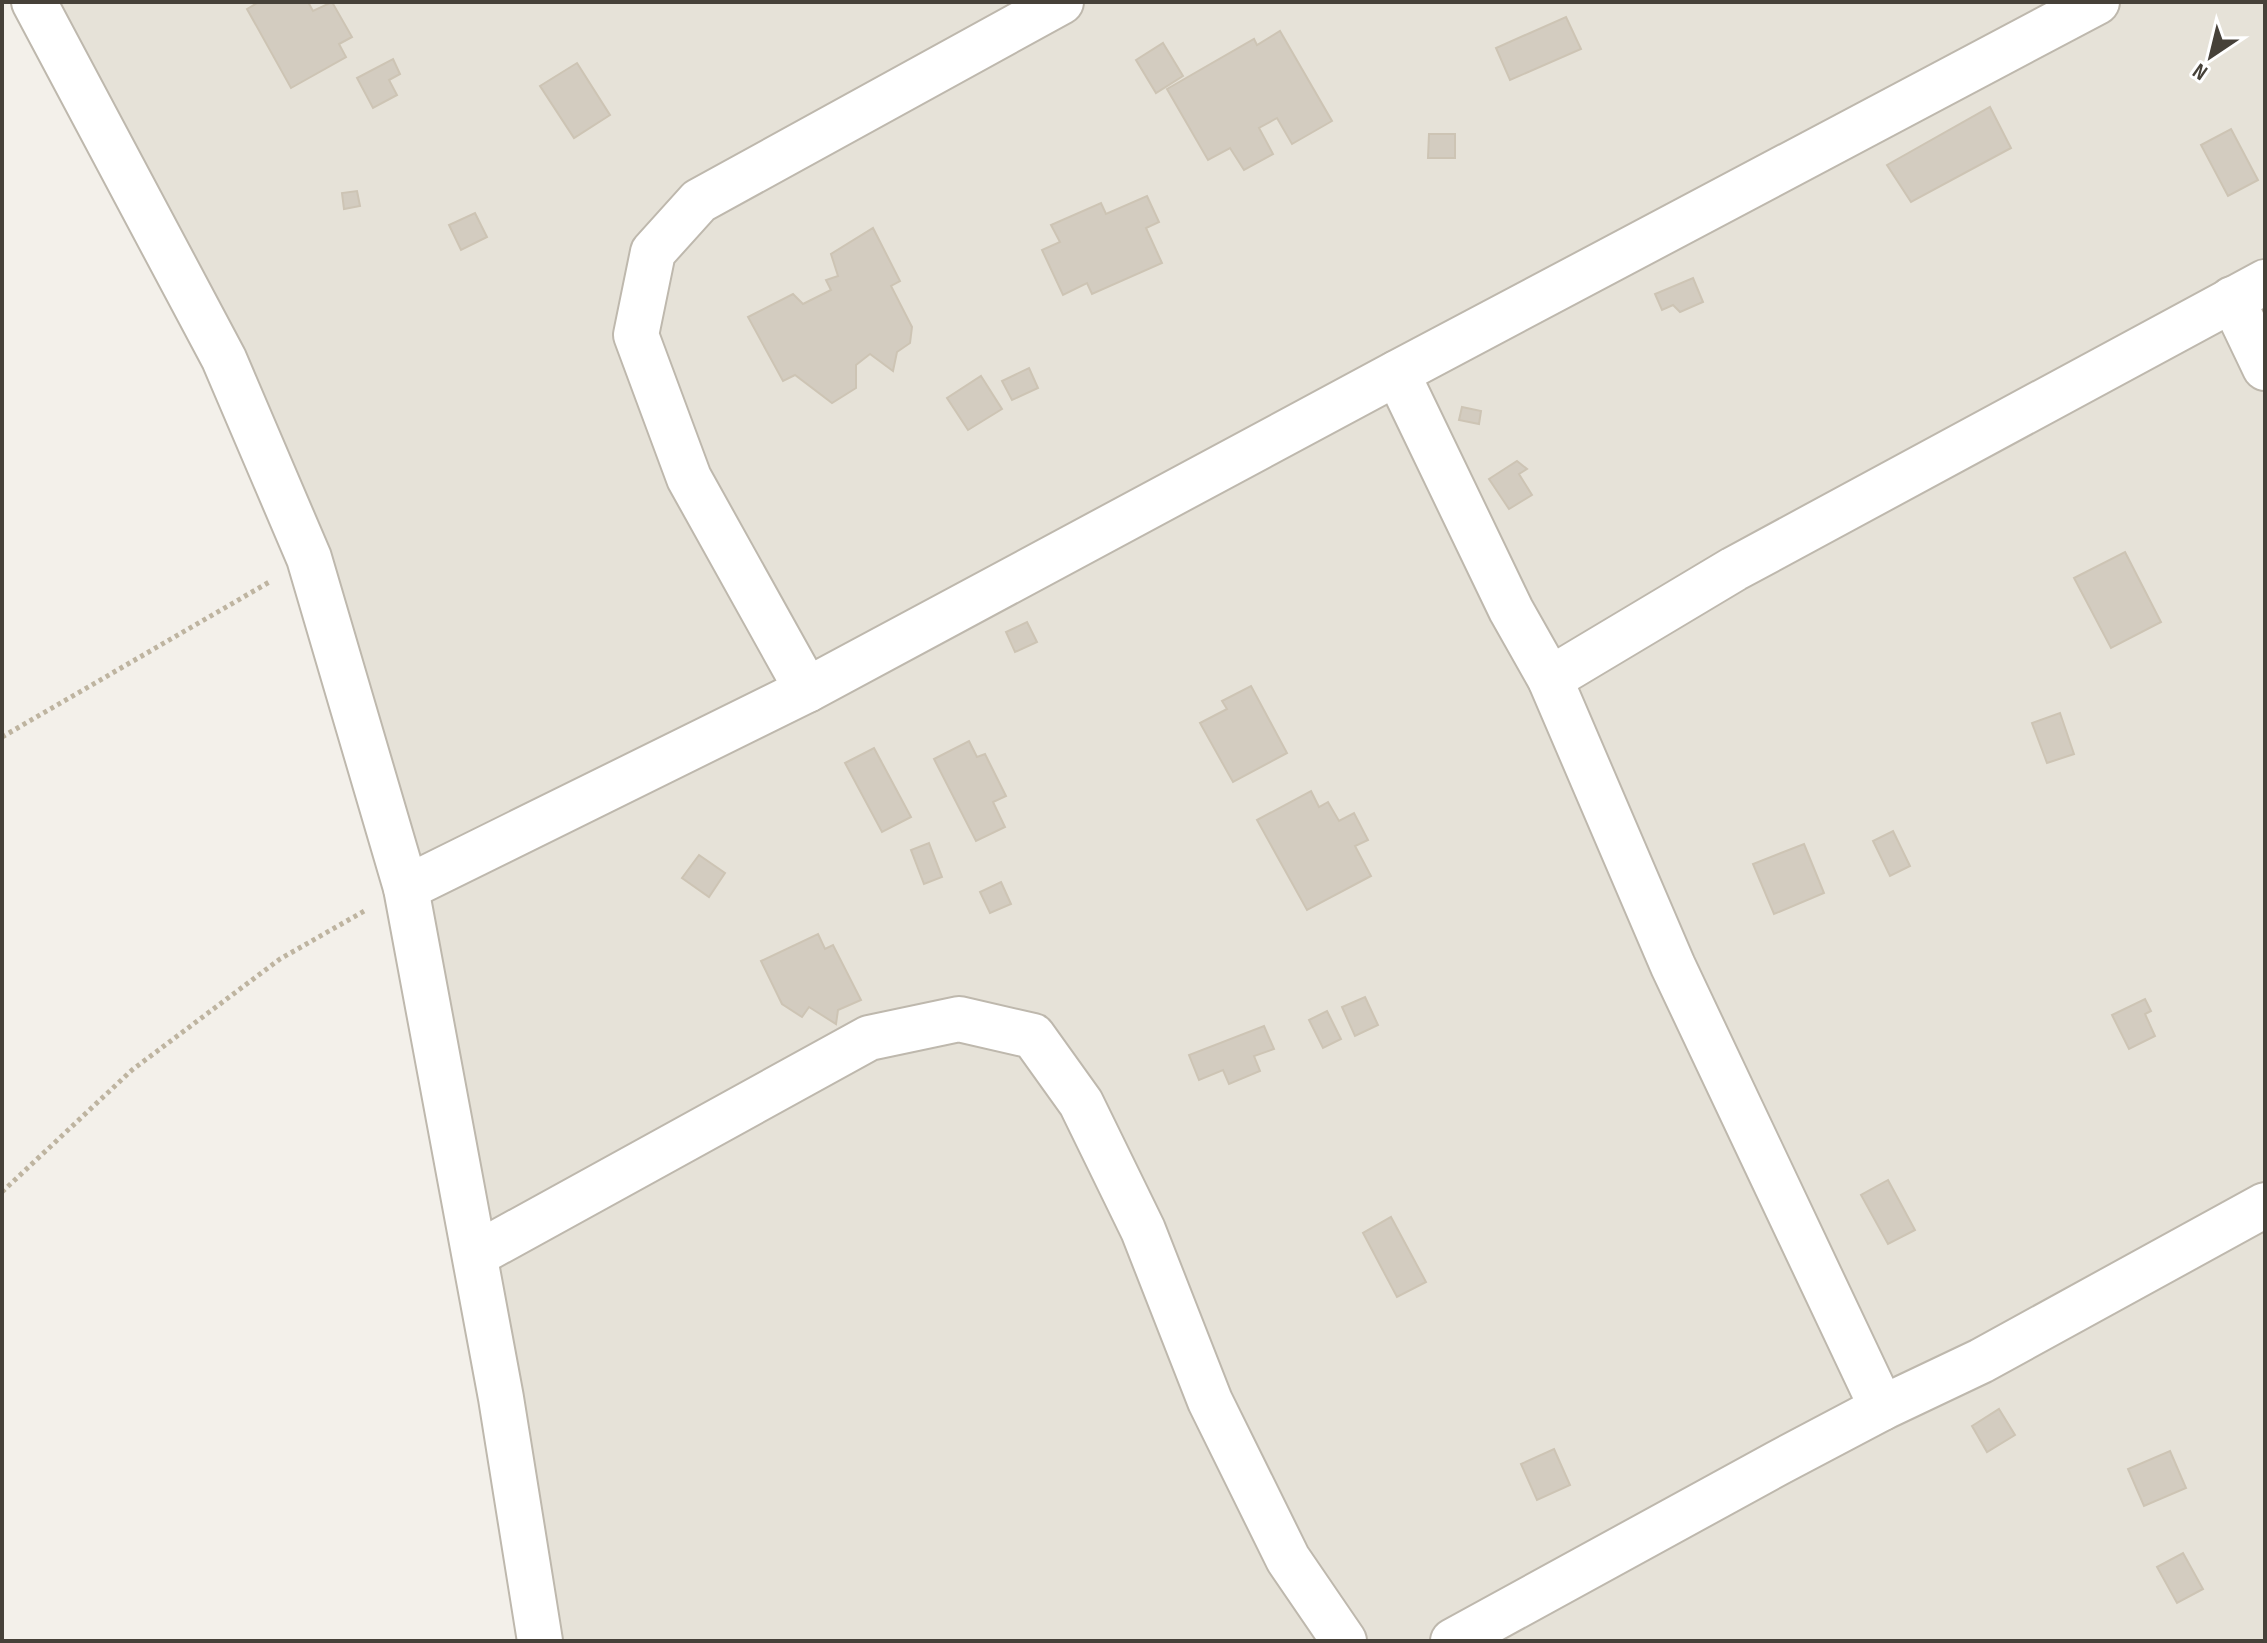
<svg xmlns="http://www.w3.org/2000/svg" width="2267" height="1643" font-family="'Sofia Sans Condensed',sans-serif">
	<rect width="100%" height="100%" fill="#f3f0ea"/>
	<polygon fill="#e6e2d8" points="34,2 2265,2 2265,1641 540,1641 501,1398 309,558"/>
	<g fill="#d3ccc0" stroke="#cdc4b4" stroke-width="2">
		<polygon points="259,2 308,2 313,11 332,2 352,37 339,44 346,57 291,88 247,9"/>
		<polygon points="1566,17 1581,49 1510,80 1496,48"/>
		<polygon points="1280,31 1332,121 1292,144 1277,118 1259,128 1273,154 1244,170 1230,148 1208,160 1167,89 1254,39 1257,45"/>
		<polygon points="1163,43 1183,76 1156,93 1136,60"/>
		<polygon points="393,59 400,74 389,80 397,95 373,108 357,78"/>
		<polygon points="577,63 610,115 574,138 540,86"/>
		<polygon points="1990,107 2011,148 1911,202 1887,165"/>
		<polygon points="2231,129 2258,180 2228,196 2201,145"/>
		<polygon points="1429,134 1455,134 1455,158 1428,158"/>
		<polygon points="357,191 360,206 344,209 342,193"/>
		<polygon points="1147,196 1159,222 1146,228 1162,263 1092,294 1087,283 1063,295 1042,250 1060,242 1051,225 1101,203 1106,214"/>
		<polygon points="475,213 487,237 461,250 449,225"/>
		<polygon points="873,228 900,281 891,286 912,327 910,343 897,352 893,371 870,354 856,365 856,388 832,403 795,375 783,381 748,317 793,294 803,304 831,290 826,280 838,276 831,254"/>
		<polygon points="1693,278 1703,302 1680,312 1673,305 1662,310 1655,294"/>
		<polygon points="1029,368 1038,388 1012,400 1002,381"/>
		<polygon points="981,376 1002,409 968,430 947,398"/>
		<polygon points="1462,407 1481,411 1479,424 1459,420"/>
		<polygon points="1517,461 1527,469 1519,474 1532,495 1509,509 1489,479"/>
		<polygon points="2125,552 2161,622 2111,648 2074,578"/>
		<polygon points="1027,622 1037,642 1015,652 1006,632"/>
		<polygon points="1251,686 1287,753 1233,782 1200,723 1227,709 1222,701"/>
		<polygon points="2060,713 2074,754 2047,763 2032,723"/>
		<polygon points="969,741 977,757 985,754 1006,796 993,802 1005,827 976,841 934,759"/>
		<polygon points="874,748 911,817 882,832 845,763"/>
		<polygon points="1311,791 1319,807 1328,802 1339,821 1354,813 1368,840 1355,846 1371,876 1307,910 1257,820"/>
		<polygon points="1893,831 1910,866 1890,876 1873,841"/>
		<polygon points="929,843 942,877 924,884 911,850"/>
		<polygon points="1804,844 1824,893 1774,914 1753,864"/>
		<polygon points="699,855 725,873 709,897 682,878"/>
		<polygon points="1001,882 1011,904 990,913 980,892"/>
		<polygon points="818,934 825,949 833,945 861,1000 838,1010 836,1024 809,1007 802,1017 782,1004 761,961"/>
		<polygon points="1365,997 1378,1025 1355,1036 1342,1007"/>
		<polygon points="2145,999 2151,1011 2145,1014 2155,1036 2129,1049 2112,1015"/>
		<polygon points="1327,1011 1341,1039 1323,1048 1309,1020"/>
		<polygon points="1264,1026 1274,1049 1254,1056 1260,1071 1229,1084 1223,1070 1199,1080 1189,1055"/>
		<polygon points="1888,1180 1915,1230 1888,1244 1861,1195"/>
		<polygon points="1391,1217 1426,1282 1397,1297 1363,1233"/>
		<polygon points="1999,1409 2015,1435 1987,1452 1972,1426"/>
		<polygon points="1554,1449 1570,1485 1537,1500 1521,1464"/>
		<polygon points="2170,1451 2186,1488 2144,1506 2128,1469"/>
		<polygon points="2183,1553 2203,1589 2177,1603 2157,1567"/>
	</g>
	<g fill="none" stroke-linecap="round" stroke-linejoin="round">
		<g stroke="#beb8ad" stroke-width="48">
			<g id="minor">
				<polyline points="34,2 224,359 309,558 406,888 501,1398 540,1641"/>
				<polyline points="2232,299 2265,368"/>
				<polyline points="1397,373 1511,610 1550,679 1673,966 1882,1408"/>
				<polyline points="1550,679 1734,569 2265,282"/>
				<polyline points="807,690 689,478 636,335 653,252 699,201 1061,2"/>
				<polyline points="406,888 807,690 1397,373 2097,2"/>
				<polyline points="475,1255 869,1038 959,1019 1033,1036 1081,1103 1143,1230 1210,1401 1288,1559 1344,1641"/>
				<polyline points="1453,1641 1778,1463 1882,1408 1981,1361 2265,1205"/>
			</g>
		</g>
		<g stroke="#beb4a0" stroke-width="5" stroke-dasharray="4 4" stroke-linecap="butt">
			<polyline points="2,737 271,581"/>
			<polyline points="2,1192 132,1070 280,959 366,910"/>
		</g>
		<use href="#minor" stroke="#fff" stroke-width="44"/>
	</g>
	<rect width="2267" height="1643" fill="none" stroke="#464139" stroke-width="8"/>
	<g transform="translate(2211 56) rotate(215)" stroke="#ffffff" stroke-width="6" paint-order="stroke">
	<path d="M0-6L14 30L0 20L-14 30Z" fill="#464139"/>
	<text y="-12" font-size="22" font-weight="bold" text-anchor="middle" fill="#464139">N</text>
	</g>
</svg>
